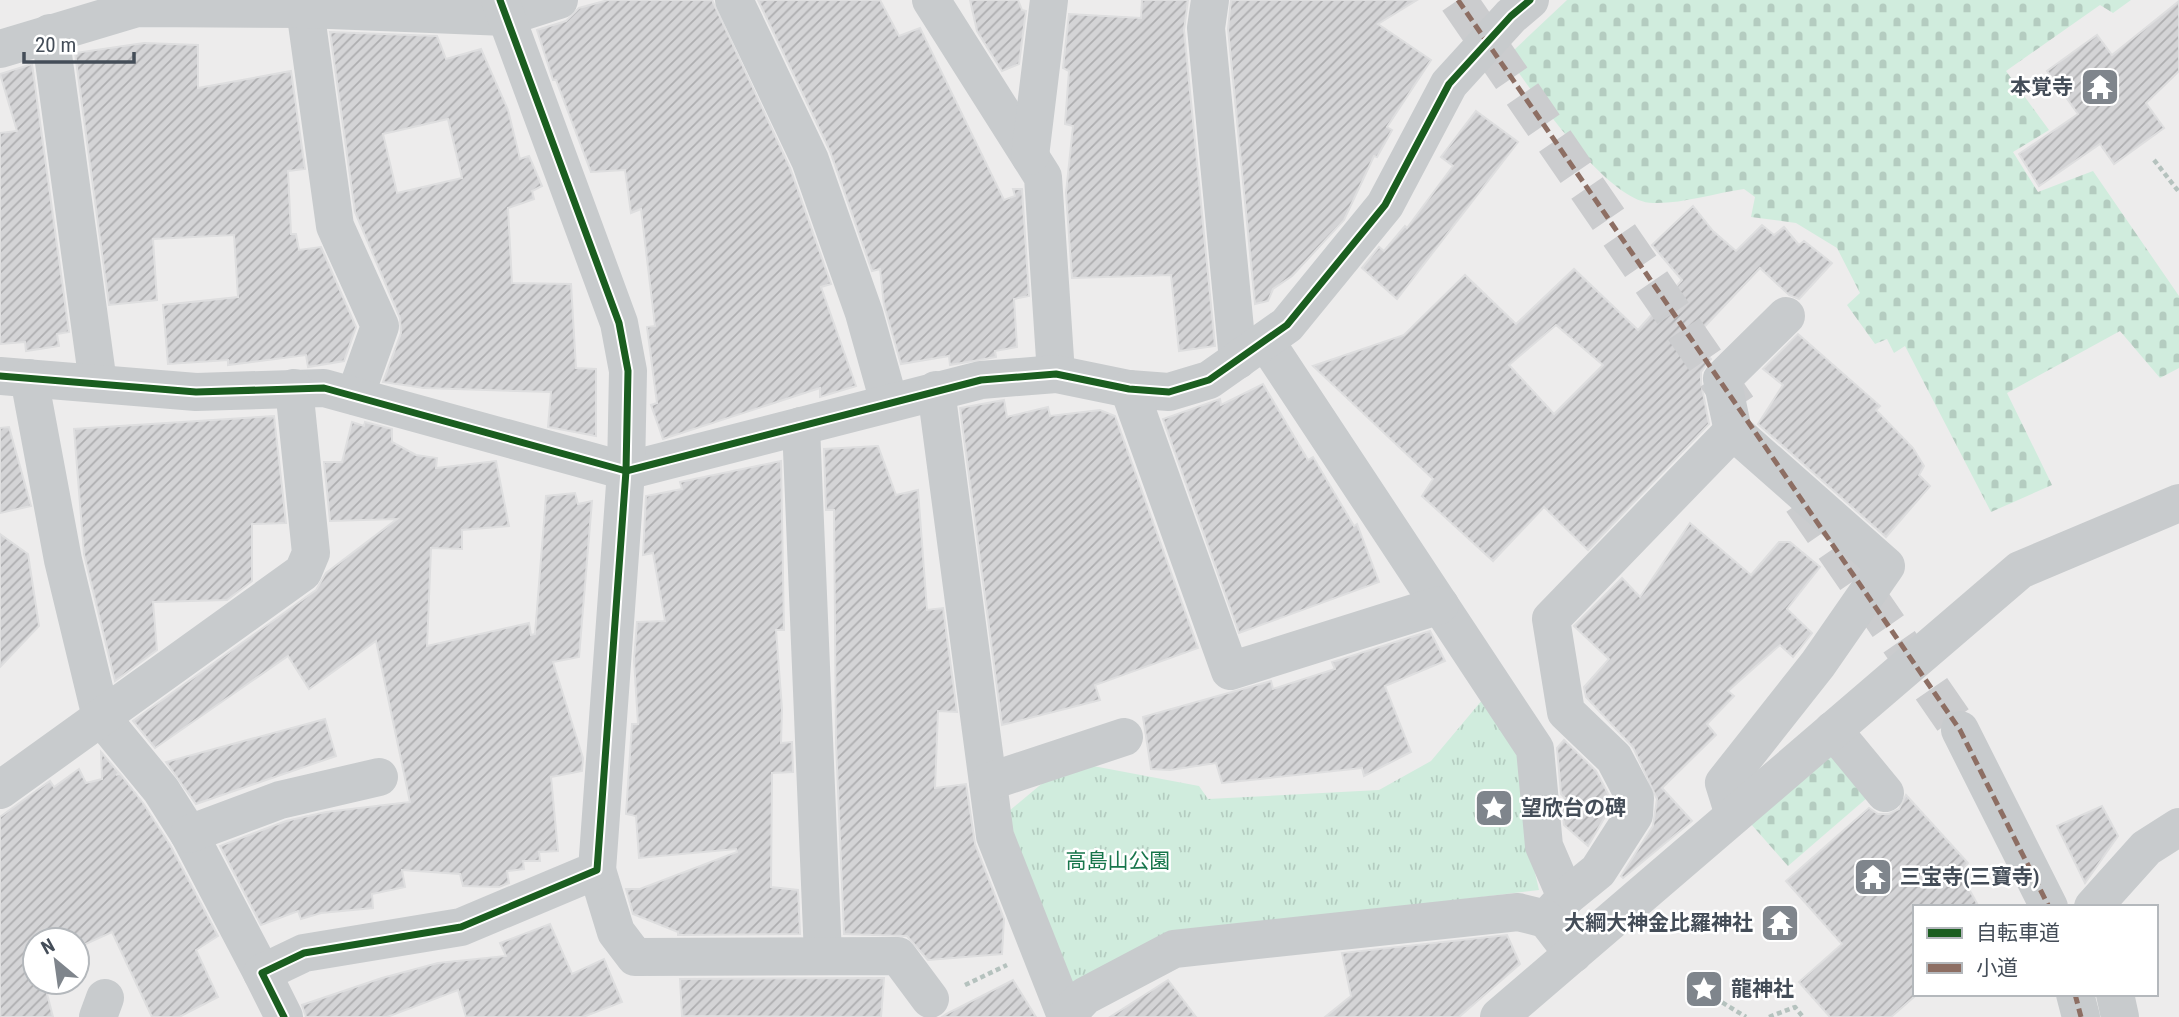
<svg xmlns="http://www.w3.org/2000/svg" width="2179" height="1017" font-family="'Roboto Condensed','Noto Sans JP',sans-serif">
	<defs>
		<pattern id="cemetery-stones" width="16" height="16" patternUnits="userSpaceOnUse" patternTransform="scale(1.75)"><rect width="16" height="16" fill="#d0ecdd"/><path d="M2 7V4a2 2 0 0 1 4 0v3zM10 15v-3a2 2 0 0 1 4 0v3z" fill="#b4ccc0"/></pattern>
		<pattern id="park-tufts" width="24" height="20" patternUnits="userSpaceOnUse" patternTransform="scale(1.75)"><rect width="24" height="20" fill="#d0ecdd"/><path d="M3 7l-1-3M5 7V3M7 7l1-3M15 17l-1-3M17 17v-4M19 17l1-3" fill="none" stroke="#b4ccc0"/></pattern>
		<pattern id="building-hatch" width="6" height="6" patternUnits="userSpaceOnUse" patternTransform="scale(1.75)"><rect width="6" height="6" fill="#d4d4d6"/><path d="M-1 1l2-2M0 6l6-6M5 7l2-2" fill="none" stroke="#aeaeb0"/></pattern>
	</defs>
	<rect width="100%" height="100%" fill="#edecec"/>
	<g fill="url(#cemetery-stones)">
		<path d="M1567 0H2131L2113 13 2100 5 2006 71 2049 130 2013 152 2038 192 2093 171 2179 296V368L2160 378 2120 331 2007 393 2052 485 1991 512 1905 346 1894 353 1887 339 1875 344 1847 305 1860 293 1837 248 1796 223 1751 217 1755 197 1744 189C1715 193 1682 204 1653 203 1609 203 1536 96 1510 61L1513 51Z"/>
		<polygon points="1837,746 1875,791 1788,866 1751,824"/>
	</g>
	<polygon fill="url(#park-tufts)" points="1483,699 1519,754 1529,847 1539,890 1385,909 1075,989 1014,846 1009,811 1045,781 1093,766 1199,786 1208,799 1379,790 1431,761"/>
	<g fill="url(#building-hatch)" stroke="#dededf" stroke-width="2" fill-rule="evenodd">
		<polygon points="608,0 712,0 790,168 831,284 821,287 856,386 820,397 820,388 663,439 651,405 657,403 647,327 655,326 641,209 631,213 625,170 591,172 556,80 553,80 537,30 566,21 579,8"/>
		<polygon points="758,0 880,0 899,36 920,28 1004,200 1015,196 1013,189 1022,189 1029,296 1014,299 1017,347 995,351 996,357 950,365 949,356 901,364 884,305 880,269 872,271 830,151"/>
		<polygon points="970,0 1018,0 1022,10 1026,11 1019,64 1002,71 977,31"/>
		<polygon points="1142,0 1188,0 1184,30 1215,346 1179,351 1171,275 1072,278 1066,193 1073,126 1065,124 1069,71 1063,68 1069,14 1141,18"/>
		<polygon points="1231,0 1417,0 1378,24 1431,60 1387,127 1392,130 1377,157 1374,156 1344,220 1292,276 1273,289 1268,301 1255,304 1228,29"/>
		<polygon points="2179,1 2179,71 2146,103 2164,128 2114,164 2100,144 2039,186 2019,154 2078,114 2047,71 2097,35 2112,55"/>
		<path d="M330 32 437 36 446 59 481 49 508 110 520 159 529 156 542 186 532 191 534 199 508 208 512 283 571 284 576 368 596 369V436L548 427 551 392 424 388 383 382 401 333 400 318 355 212ZM448 119 462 178 397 193 383 134Z"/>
		<polygon points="144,43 198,45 198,88 291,71 305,169 288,171 291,234 296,234 299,250 321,247 356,327 344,361 308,367 306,355 228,365 228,360 168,364 163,305 238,297 234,235 153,239 157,300 109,305 75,53"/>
		<polygon points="32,64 69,332 57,334 59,346 26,351 25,342 0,344 0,133 17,131 0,74"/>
		<polygon points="1476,111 1518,142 1397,299 1362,268 1379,247 1384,251 1405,226 1407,228 1453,166 1441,157"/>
		<path d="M1693 206 1713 231 1736 251 1762 225 1774 235 1784 227 1799 245 1804 241 1832 263 1799 299 1789 295 1760 268 1691 341 1711 359 1701 372V383L1709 424 1588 550 1544 507 1493 561 1422 496 1433 479 1313 366 1404 335 1465 275 1516 324 1574 269 1638 330 1682 280 1652 245ZM1556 325 1603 365 1554 414 1509 365Z"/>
		<polygon points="1798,334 1880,406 1876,410 1913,448 1924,466 1919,475 1930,486 1886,537 1758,424 1783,385 1763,369"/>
		<polygon points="1263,384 1308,460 1313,457 1354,526 1357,524 1379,582 1239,633 1163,419 1220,399 1221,405"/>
		<polygon points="1004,400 1007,417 1048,407 1050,416 1100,410 1115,416 1198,648 1095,685 1100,700 1002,725 960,408"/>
		<polygon points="274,416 286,523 252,524 252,581 227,600 153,602 157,650 115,681 84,554 74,429"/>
		<polygon points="352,422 364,426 365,422 392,429 392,442 416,455 437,458 436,468 496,461 509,526 462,530 462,549 431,548 427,646 529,623 531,635 535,634 546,496 575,493 578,504 592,501 579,657 553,662 583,758 582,771 551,777 558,851 539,852 540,861 523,861 524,869 507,871 509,883 499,887 463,886 460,874 402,870 405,887 372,894 373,908 321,913 301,919 298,911 261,925 220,846 286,821 326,812 410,802 376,641 309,689 288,656 155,748 133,721 316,590 326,573 397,519 330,521 324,462 342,462"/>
		<polygon points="9,427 31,506 0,513 0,428"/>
		<polygon points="878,446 896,495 918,490 927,610 943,608 957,712 938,711 935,788 966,784 975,844 1004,919 1002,954 928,960 907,936 844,934 836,742 834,510 826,510 824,449"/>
		<polygon points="781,461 784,630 776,630 782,709 781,743 792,742 793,772 772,773 771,887 798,890 800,934 678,935 678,932 633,914 626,889 640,889 737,852 736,849 639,858 636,816 626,814 632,724 638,724 634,660 637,622 665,621 653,553 643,555 646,496 682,489 680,482"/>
		<polygon points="1690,523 1751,575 1779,542 1790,542 1820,567 1787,609 1812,633 1793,657 1780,645 1728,691 1734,696 1707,724 1716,735 1662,788 1692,821 1623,878 1621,876 1653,826 1657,799 1633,747 1586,697 1584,687 1609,659 1574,626 1622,578 1640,597"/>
		<polygon points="0,534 28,554 39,626 0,667"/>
		<polygon points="1430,631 1445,661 1385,686 1411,752 1364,776 1362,768 1222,783 1216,763 1170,770 1151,769 1143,717 1271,681 1273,689 1335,669 1332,662"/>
		<polygon points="325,719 336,756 196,804 166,762"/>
		<polygon points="1564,740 1596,771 1613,803 1588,846 1564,825 1562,803 1565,798 1561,794 1557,748"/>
		<polygon points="101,752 119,773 116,775 120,774 143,803 170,845 218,936 196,950 218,997 179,1017 152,1017 112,932 77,948 77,940 35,940 35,982 44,982 53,1017 0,1017 0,817 50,781 54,787 79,769 86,783 102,779"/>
		<polygon points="1906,795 1968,863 1960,873 1979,907 1915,907 1915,996 1891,1017 1830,1017 1799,982 1842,944 1786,881 1869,808 1878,814 1889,814 1899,809"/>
		<polygon points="2102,806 2118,836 2085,883 2057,826"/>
		<polygon points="550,924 572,974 604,959 622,1002 583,1017 466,1017 458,990 387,1017 306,1017 302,1005 382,978 438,963 506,956 500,943"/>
		<polygon points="1507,935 1520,964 1459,1017 1325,1017 1351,996 1342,953"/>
		<polygon points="884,978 881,1017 682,1016 680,979"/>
		<polygon points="1013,980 1036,1017 942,1017 946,1014"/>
		<polygon points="1168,980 1196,1017 1110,1017"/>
	</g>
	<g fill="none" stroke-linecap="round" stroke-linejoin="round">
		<g stroke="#cbccce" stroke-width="38" stroke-dasharray="38 19" stroke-linecap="butt">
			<polyline points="1458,0 1738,408"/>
			<polyline points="1802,501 1960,730"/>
		</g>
		<g stroke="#b5c2be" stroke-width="4.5" stroke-dasharray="5 3.5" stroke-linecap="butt">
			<polyline points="2154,160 2179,192"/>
			<polyline points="965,985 1007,965"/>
			<polyline points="1715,998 1746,1017"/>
			<polyline points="1769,1017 1795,1007 1803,1017"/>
		</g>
		<g stroke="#c8cbcd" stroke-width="38">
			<polyline points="734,0 810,160 864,313 889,402"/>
			<polyline points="931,0 1043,177 1056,374"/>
			<polyline points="1210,0 1206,28 1238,360"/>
			<polyline points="305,9 335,226 380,326 355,396"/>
			<polyline points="50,33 98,383"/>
			<polyline points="0,49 137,8 305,9 506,17 559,0"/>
			<polyline points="1030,156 1049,0"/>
			<polyline points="1266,342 1535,749 1544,846 1566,897 1546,919 1573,954"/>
			<polyline points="0,376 196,392 324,388 626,471 981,380 1056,374 1129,389 1169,392 1209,380 1287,325 1385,205 1449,84 1511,16 1530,0"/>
			<polyline points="29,378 63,560 101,717 161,790 189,834 262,973"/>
			<polyline points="1129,389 1230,671 1440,605"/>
			<polyline points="936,390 995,836 1066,1016"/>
			<polyline points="801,426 823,956"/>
			<polyline points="1733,431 1722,379 1786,316"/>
			<polyline points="1833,730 1885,793"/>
			<polyline points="1960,730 2049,907"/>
			<polyline points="988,782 1124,737"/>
			<polyline points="0,790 303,572 311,553 294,388"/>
			<polyline points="189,834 280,800 379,777"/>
			<polyline points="597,870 616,932 635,957 898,956 930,999"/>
			<polyline points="1566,897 1598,871 1634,815 1635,798 1614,758 1566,712 1551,619 1733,431 1886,566 1818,664 1724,783 1734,815"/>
			<polyline points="2093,907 2146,848 2179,827"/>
			<polyline points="2075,994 2081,1017"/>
			<polyline points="2115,994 2120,1017"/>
			<polyline points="98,1017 105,998"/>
			<polyline points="284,1017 262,973 304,953 461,927 597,870 626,471 628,371 619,323 500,0"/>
			<polyline points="1065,1017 1085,996 1174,949 1518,912 1546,919"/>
			<polyline points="1499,1017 2020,570 2179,503"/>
		</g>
		<g stroke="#8d6e63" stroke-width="5" stroke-dasharray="10 5" stroke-linecap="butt">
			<polyline points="1458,0 1960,730 2049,907"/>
			<polyline points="2075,994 2081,1017"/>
		</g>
		<g stroke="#fff" stroke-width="11">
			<g id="cycleway">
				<polyline points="0,376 196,392 324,388 626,471 981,380 1056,374 1129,389 1169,392 1209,380 1287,325 1385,205 1449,84 1511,16 1530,0"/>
				<polyline points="284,1017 262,973 304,953 461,927 597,870 626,471 628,371 619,323 500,0"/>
			</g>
		</g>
		<use href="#cycleway" stroke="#1b5e20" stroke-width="7"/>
	</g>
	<defs>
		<g id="temple-square" transform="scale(2.0125)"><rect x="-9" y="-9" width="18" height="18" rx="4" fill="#7f858c" stroke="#fff"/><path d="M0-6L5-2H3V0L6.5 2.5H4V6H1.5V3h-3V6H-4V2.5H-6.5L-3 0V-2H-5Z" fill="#fff"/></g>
		<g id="sight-square" transform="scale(2.0125)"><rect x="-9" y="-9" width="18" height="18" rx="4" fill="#7f858c" stroke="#fff"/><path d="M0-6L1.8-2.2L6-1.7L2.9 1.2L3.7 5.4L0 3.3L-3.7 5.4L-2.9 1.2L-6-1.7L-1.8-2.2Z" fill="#fff"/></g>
	</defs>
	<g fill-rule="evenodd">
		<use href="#temple-square" x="2100" y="87"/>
		<use href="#sight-square" x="1494" y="808"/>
		<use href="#temple-square" x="1873" y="877"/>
		<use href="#temple-square" x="1780" y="923"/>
		<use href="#sight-square" x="1704" y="989"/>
	</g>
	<g text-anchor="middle" stroke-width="5" stroke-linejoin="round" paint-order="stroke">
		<g font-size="21" font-weight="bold" fill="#444d58" stroke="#fff" text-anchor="start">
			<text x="2073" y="94" text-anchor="end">本覚寺</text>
			<text x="1521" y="815">望欣台の碑</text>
			<text x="1900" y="884">三宝寺(三寶寺)</text>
			<text x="1753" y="930" text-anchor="end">大綱大神金比羅神社</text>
			<text x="1731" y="996">龍神社</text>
		</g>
		<g font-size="21" fill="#18764c" stroke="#fff">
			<text x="1118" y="868">高島山公園</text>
		</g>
	</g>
	<rect x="1913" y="905" width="245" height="91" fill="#ffffff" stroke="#b4b8bc" stroke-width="2"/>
	<rect x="1927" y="928" width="35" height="10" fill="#1b5e20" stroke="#b4b8bc" stroke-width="2"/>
	<text x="1976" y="940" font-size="21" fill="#444d58">自転車道</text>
	<rect x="1927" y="963" width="35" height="10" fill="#8d6e63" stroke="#b4b8bc" stroke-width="2"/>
	<text x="1976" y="975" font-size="21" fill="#444d58">小道</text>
	<g transform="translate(56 961) rotate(331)"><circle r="33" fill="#ffffff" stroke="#b4b8bc" stroke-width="2"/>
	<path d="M0-5L12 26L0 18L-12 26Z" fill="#7f858c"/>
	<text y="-10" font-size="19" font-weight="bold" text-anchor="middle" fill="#444d58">N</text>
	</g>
	<path d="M24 52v10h110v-10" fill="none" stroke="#444d58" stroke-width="3.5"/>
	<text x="35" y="52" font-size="21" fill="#444d58" stroke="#ffffff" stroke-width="5" paint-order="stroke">20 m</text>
</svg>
